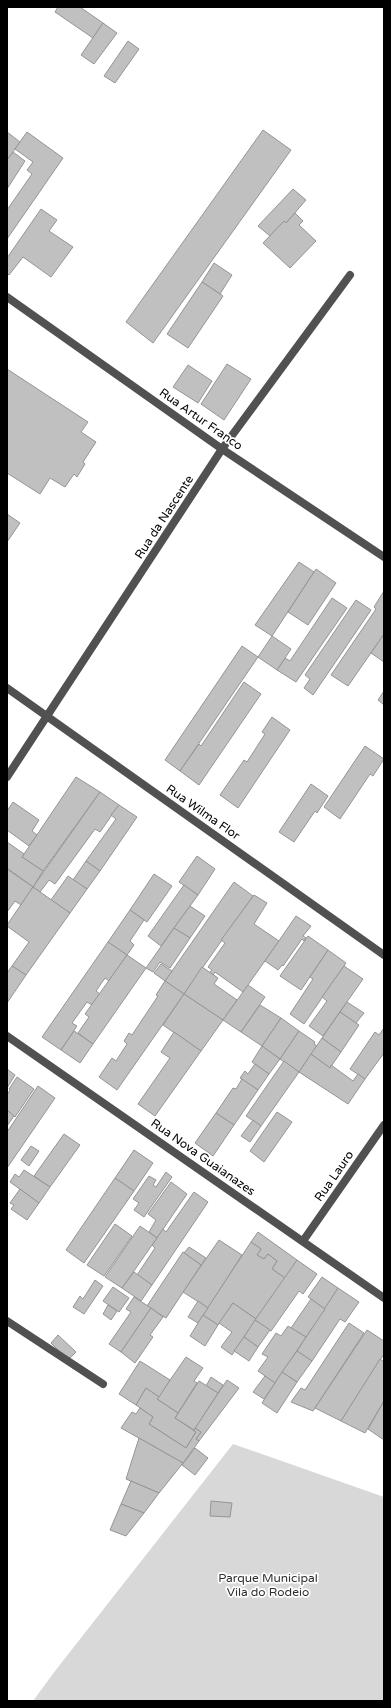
<svg xmlns="http://www.w3.org/2000/svg" width="391" height="1708" font-family="'Varela Round',sans-serif">
	<rect width="100%" height="100%" fill="#fff"/>
	<polygon fill="#d8d8d8" points="233,1444 384,1497 384,1701 33,1701 55,1671"/>
	<g fill="#c0c0c0" stroke="#959595">
		<polygon points="58,7 80,7 103,23 93,38 55,12"/>
		<polygon points="103,23 117,33 94,64 81,55"/>
		<polygon points="128,41 139,49 115,83 104,76"/>
		<polygon points="263,130 291,150 153,343 126,322"/>
		<polygon points="7,132 20,142 7,160"/>
		<polygon points="27,132 63,158 7,239 7,210 32,174 27,170 33,162 15,149"/>
		<polygon points="13,152 25,161 7,189 7,160"/>
		<polygon points="293,189 306,200 286,223 284,221 270,236 258,226"/>
		<polygon points="41,209 57,220 49,231 73,247 51,277 23,257 9,275 7,273 7,258"/>
		<polygon points="295,213 303,221 299,225 316,241 290,268 263,243 284,221 286,223"/>
		<polygon points="214,263 232,275 220,294 202,282"/>
		<polygon points="202,282 223,296 188,348 167,334"/>
		<polygon points="227,364 251,379 224,420 201,404"/>
		<polygon points="188,365 212,381 198,403 173,387"/>
		<polygon points="7,369 88,422 81,432 96,442 83,462 85,464 77,477 74,474 65,487 50,478 40,494 7,473"/>
		<polygon points="7,514 20,523 7,542"/>
		<polygon points="299,562 314,572 272,636 255,625"/>
		<polygon points="316,569 336,583 308,625 288,612"/>
		<polygon points="384,591 384,634 348,686 331,675 376,609 374,607"/>
		<polygon points="332,598 347,608 296,682 277,670 285,658 290,661"/>
		<polygon points="356,600 371,610 313,695 304,688 310,679 305,675"/>
		<polygon points="384,634 384,662 371,653"/>
		<polygon points="272,636 291,649 277,670 258,657"/>
		<polygon points="242,646 258,657 180,771 165,760"/>
		<polygon points="244,682 261,694 199,785 180,771 199,744 201,746"/>
		<polygon points="384,691 384,705 378,700"/>
		<polygon points="272,717 290,730 238,808 220,795 244,760 247,762 265,734 262,732"/>
		<polygon points="365,746 384,759 373,776 370,774 340,819 324,807"/>
		<polygon points="76,777 100,792 43,871 22,857"/>
		<polygon points="311,784 328,796 317,813 315,811 294,842 279,832"/>
		<polygon points="100,792 119,805 100,832 95,829 55,884 49,880 40,892 33,887"/>
		<polygon points="13,802 39,820 32,831 37,835 29,846 7,830 7,811"/>
		<polygon points="119,805 137,817 100,871 86,861 116,819 111,815"/>
		<polygon points="7,842 24,854 22,857 43,871 33,887 7,868"/>
		<polygon points="197,856 215,869 198,895 179,882"/>
		<polygon points="86,861 100,871 87,889 73,880"/>
		<polygon points="7,869 33,887 21,905 15,901 7,912"/>
		<polygon points="154,874 172,886 147,922 130,910"/>
		<polygon points="68,876 87,889 70,913 51,900"/>
		<polygon points="234,882 253,896 184,994 165,981"/>
		<polygon points="184,885 198,895 161,946 148,936"/>
		<polygon points="33,887 70,913 26,975 12,966 29,942 7,926 7,925"/>
		<polygon points="254,895 267,903 254,924 279,941 243,992 215,972 213,975 209,973 212,970 208,967 225,943 221,940"/>
		<polygon points="190,906 205,916 190,938 174,928"/>
		<polygon points="130,910 144,920 130,941 134,945 127,955 108,942"/>
		<polygon points="296,916 311,926 303,936 306,938 304,941 302,939 283,966 282,965 278,970 265,961"/>
		<polygon points="174,928 190,938 170,968 160,962 153,972 146,968"/>
		<polygon points="308,936 328,950 301,990 280,976"/>
		<polygon points="108,942 127,955 109,981 105,978 96,991 100,994 92,1005 87,1002 72,1023 77,1026 61,1050 42,1037"/>
		<polygon points="328,950 346,963 304,1024 290,1014 313,979 310,977"/>
		<polygon points="127,955 146,968 93,1044 78,1033 89,1017 85,1014"/>
		<polygon points="161,964 172,971 165,981 154,973"/>
		<polygon points="12,966 26,975 7,1003 7,973"/>
		<polygon points="344,966 363,979 323,1036 309,1026 327,1001 322,997"/>
		<polygon points="202,967 218,978 214,984 237,1000 223,1020 184,994"/>
		<polygon points="165,981 184,994 117,1090 99,1077 112,1058 116,1061 127,1044 124,1041 129,1033 132,1035 158,996 156,995"/>
		<polygon points="248,985 265,997 241,1032 223,1020"/>
		<polygon points="184,994 223,1020 201,1051 163,1025"/>
		<polygon points="347,1002 364,1013 356,1023 340,1012"/>
		<polygon points="260,1005 281,1018 262,1046 241,1032"/>
		<polygon points="340,1012 359,1025 341,1052 322,1038"/>
		<polygon points="281,1018 299,1031 280,1059 262,1046"/>
		<polygon points="384,1028 384,1053 365,1079 350,1069 375,1032 379,1035"/>
		<polygon points="74,1031 93,1044 80,1063 61,1050"/>
		<polygon points="299,1031 315,1042 314,1044 317,1046 299,1072 280,1059"/>
		<polygon points="174,1032 201,1051 155,1116 138,1104 170,1058 161,1052"/>
		<polygon points="322,1038 341,1052 330,1068 311,1054"/>
		<polygon points="262,1046 280,1059 269,1074 252,1062"/>
		<polygon points="311,1054 330,1068 331,1065 353,1081 358,1074 365,1079 348,1104 299,1072"/>
		<polygon points="284,1061 299,1072 261,1126 246,1116"/>
		<polygon points="255,1064 269,1074 258,1090 240,1078 245,1071 248,1074"/>
		<polygon points="7,1069 15,1075 7,1088"/>
		<polygon points="17,1077 34,1089 15,1117 7,1110 7,1095 10,1090 9,1089"/>
		<polygon points="242,1079 258,1090 234,1125 216,1113 233,1088 236,1089"/>
		<polygon points="38,1086 55,1098 7,1168 7,1132"/>
		<polygon points="7,1110 14,1116 7,1126"/>
		<polygon points="277,1112 292,1122 264,1162 250,1151"/>
		<polygon points="216,1113 234,1125 213,1156 195,1143"/>
		<polygon points="253,1120 261,1126 250,1142 241,1136"/>
		<polygon points="64,1134 80,1145 50,1187 34,1176"/>
		<polygon points="31,1146 39,1151 29,1166 21,1160"/>
		<polygon points="134,1150 153,1163 134,1191 115,1178"/>
		<polygon points="24,1170 50,1187 39,1203 10,1182 15,1174 19,1177"/>
		<polygon points="166,1172 172,1177 144,1217 134,1210 139,1203 133,1199 149,1176 156,1180 153,1185 156,1187"/>
		<polygon points="115,1178 134,1191 84,1263 66,1250"/>
		<polygon points="171,1182 187,1194 157,1238 149,1232 156,1220 148,1214"/>
		<polygon points="20,1189 39,1203 27,1220 11,1209 14,1205 10,1203"/>
		<polygon points="194,1192 208,1202 152,1285 137,1275 155,1248 152,1245 163,1229 166,1232"/>
		<polygon points="115,1224 132,1236 104,1276 87,1265"/>
		<polygon points="140,1226 157,1238 122,1288 105,1277"/>
		<polygon points="258,1232 297,1260 285,1278 272,1269 277,1261 268,1254 264,1259 257,1255 261,1249 251,1242"/>
		<polygon points="219,1240 242,1255 208,1308 183,1292"/>
		<polygon points="251,1242 261,1249 257,1255 264,1259 268,1254 277,1261 272,1269 285,1278 256,1319 233,1303 218,1325 203,1315"/>
		<polygon points="189,1247 206,1258 201,1265 184,1253"/>
		<polygon points="183,1252 201,1265 166,1318 147,1306"/>
		<polygon points="297,1260 317,1274 303,1294 299,1291 271,1331 255,1320"/>
		<polygon points="134,1272 152,1285 141,1301 122,1288"/>
		<polygon points="322,1277 338,1288 325,1309 308,1297"/>
		<polygon points="95,1280 103,1286 84,1314 73,1307 80,1296 83,1299"/>
		<polygon points="113,1287 129,1298 119,1312 103,1301"/>
		<polygon points="338,1288 359,1302 345,1322 340,1319 312,1361 297,1351"/>
		<polygon points="134,1297 151,1308 121,1352 109,1344 131,1312 126,1309"/>
		<polygon points="311,1299 325,1309 306,1337 291,1328"/>
		<polygon points="198,1301 208,1308 198,1323 188,1317"/>
		<polygon points="233,1303 256,1319 232,1355 221,1347 232,1332 219,1323"/>
		<polygon points="108,1305 117,1311 111,1320 103,1314"/>
		<polygon points="151,1308 163,1317 150,1335 153,1337 135,1363 121,1352"/>
		<polygon points="203,1315 218,1325 205,1346 190,1336"/>
		<polygon points="255,1320 270,1330 258,1347 244,1337"/>
		<polygon points="349,1323 364,1333 313,1411 291,1402 301,1388 305,1390"/>
		<polygon points="288,1326 306,1337 275,1383 258,1371 268,1357 262,1354 276,1333 281,1336"/>
		<polygon points="367,1330 384,1341 384,1354 341,1421 315,1408"/>
		<polygon points="58,1335 76,1352 68,1360 51,1343"/>
		<polygon points="244,1337 258,1347 249,1361 234,1351"/>
		<polygon points="297,1351 312,1361 297,1382 282,1372"/>
		<polygon points="186,1357 203,1368 194,1381 197,1383 178,1413 157,1399"/>
		<polygon points="380,1359 384,1362 384,1401 365,1433 341,1421"/>
		<polygon points="140,1361 170,1380 159,1397 146,1388 136,1405 119,1394"/>
		<polygon points="282,1372 297,1382 277,1413 262,1403"/>
		<polygon points="265,1376 275,1383 264,1399 253,1392"/>
		<polygon points="211,1377 223,1385 218,1393 206,1386"/>
		<polygon points="227,1380 239,1388 199,1441 196,1439 201,1432 195,1428"/>
		<polygon points="199,1381 218,1393 194,1430 175,1418"/>
		<polygon points="146,1388 159,1397 157,1399 178,1413 175,1418 196,1432 186,1448 149,1424 153,1417 136,1405"/>
		<polygon points="384,1401 384,1440 368,1429"/>
		<polygon points="140,1408 153,1417 149,1424 186,1448 196,1432 194,1430 195,1428 201,1432 196,1439 199,1441 183,1463 121,1428 132,1412 136,1414"/>
		<polygon points="139,1438 183,1463 159,1493 126,1479"/>
		<polygon points="195,1448 208,1458 195,1475 182,1465"/>
		<polygon points="131,1481 159,1493 144,1513 121,1504"/>
		<polygon points="211,1501 232,1503 230,1517 210,1516"/>
		<polygon points="121,1504 144,1513 126,1536 110,1530"/>
	</g>
	<g fill="none" stroke-linecap="round" stroke-linejoin="round">
		<g stroke="#515151" stroke-width="8">
			<polyline points="7,297 222,449 384,557"/>
			<polyline points="7,688 384,955"/>
			<polyline points="7,777 222,449 350,275"/>
			<polyline points="7,1036 384,1298"/>
			<polyline points="303,1241 384,1125"/>
			<polyline points="7,1321 103,1384"/>
		</g>
	</g>
	<g text-anchor="middle" stroke-width="3.5" stroke-linejoin="round" paint-order="stroke">
		<g font-size="12" fill="#000" stroke="#fff">
			<text transform="translate(201 419) rotate(35)" y="4">Rua Artur Franco</text>
			<text transform="translate(164 517) rotate(-57)" y="4">Rua da Nascente</text>
			<text transform="translate(203 812) rotate(35)" y="4">Rua Wilma Flor</text>
			<text transform="translate(203 1157) rotate(35)" y="4">Rua Nova Guaianazes</text>
			<text transform="translate(334 1176) rotate(-55)" y="4">Rua Lauro</text>
		</g>
		<g font-size="12" fill="#2f2f2f" stroke="#fff">
			<text x="268" y="1582">Parque Municipal<tspan x="268" dy="14">Vila do Rodeio</tspan></text>
		</g>
	</g>
	<rect width="391" height="1708" fill="none" stroke="#000000" stroke-width="16"/>
</svg>
